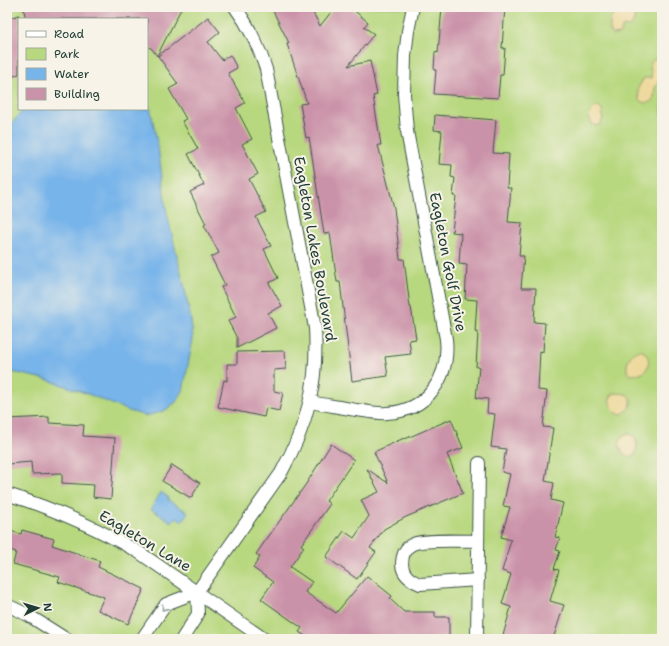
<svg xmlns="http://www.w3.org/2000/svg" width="669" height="646" font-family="'Shantell Sans',sans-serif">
	<rect width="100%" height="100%" fill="#f7f3e8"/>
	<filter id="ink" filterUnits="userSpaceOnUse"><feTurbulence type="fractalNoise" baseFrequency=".025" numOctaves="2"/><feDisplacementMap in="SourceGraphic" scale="8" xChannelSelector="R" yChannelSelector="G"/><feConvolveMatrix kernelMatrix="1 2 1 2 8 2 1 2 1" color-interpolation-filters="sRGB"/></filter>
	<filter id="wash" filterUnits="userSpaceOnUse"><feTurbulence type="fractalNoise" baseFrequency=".012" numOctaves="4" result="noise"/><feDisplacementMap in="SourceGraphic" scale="16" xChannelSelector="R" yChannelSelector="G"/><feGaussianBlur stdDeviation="0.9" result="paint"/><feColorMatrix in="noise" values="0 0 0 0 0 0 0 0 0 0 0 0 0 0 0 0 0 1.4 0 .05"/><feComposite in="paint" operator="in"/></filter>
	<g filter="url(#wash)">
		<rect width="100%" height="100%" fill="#ecddb9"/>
		<path fill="#b8d87f" stroke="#6c8a5a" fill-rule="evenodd" d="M7 7H662V639H7ZM19 19H147V109H19Z"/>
		<g fill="#eeda9e" stroke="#868c69">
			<polygon points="624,8 633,12 635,18 633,23 629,27 623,26 620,34 613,35 610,31 610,19 619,10"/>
			<path d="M657 58H662V74L655 88 654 97 651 102 644 103 639 100 638 88 644 78H651C653 69 645 64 657 58Z"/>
			<polygon points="598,106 602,109 603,117 601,124 596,126 592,124 589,117 592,109"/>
			<path d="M640 350C652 354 651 370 640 374 637 375 633 374 630 375L627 371C626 361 630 353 640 350Z"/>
			<path d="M615 393C618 394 622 393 625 394 637 398 629 411 622 414L615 413C610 405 606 398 615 393Z"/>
			<path d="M628 433 635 437 637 444 636 454 631 457C617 453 615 439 628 433Z"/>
		</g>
		<g fill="#77b4ea" stroke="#4b788f">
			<polygon points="147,101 151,111 158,147 167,214 184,285 191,320 193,339 183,391 176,402 164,411 146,416 129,411 88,394 45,379 7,371 7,129 24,109 147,109"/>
			<polygon points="161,492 168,497 168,500 188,512 183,521 176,517 172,522 151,509"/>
		</g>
		<g id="blocks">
			<g fill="#ca92a8">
				<polygon points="23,7 182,7 157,56 152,49 147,46 147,19 26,19"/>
				<polygon points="271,7 310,7 320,26 335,7 350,7 368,22 364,27 374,34 348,66 370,61 377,95 373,96 381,145 378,145 394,208 400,259 404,259 410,307 411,307 416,339 409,340 411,354 385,357 388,376 352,381 340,282 337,282 330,233 324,234 309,137 306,138 300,104 307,103 287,44 289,43"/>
				<polygon points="442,7 505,7 502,48 505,48 503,75 500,75 498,98 434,94 436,70 434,70 435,52 438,53"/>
				<polygon points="19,15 19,74 7,79 7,19"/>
				<polygon points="208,17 220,32 208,42 222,60 230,55 237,68 228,73 245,103 236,108 252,139 242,144 258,174 249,179 266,212 256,217 271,246 264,249 278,278 269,283 282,306 268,313 276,328 237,348 237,338 228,321 236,317 221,287 225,285 211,257 219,253 204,225 206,224 190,192 204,185 188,154 198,149 182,121 186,119 169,89 178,84 158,56"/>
				<polygon points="435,115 496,120 493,153 509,154 507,188 511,188 508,222 522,223 519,256 524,256 521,288 536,288 534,322 545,323 543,352 540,351 538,390 547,391 543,427 553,428 545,481 554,483 551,500 563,503 555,537 560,538 556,550 560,551 554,569 559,570 550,601 564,605 553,639 502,639 511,607 502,604 511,574 502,571 511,540 501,537 510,507 503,506 510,474 502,472 506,449 491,447 495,414 487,413 488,399 476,398 479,367 476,367 478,332 475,332 477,300 465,299 467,265 459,264 461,233 452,232 456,196 453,196 455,178 451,177 452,165 439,164 442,131 434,130"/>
				<polygon points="285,351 286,369 274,370 274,391 283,393 279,411 266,408 264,417 218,407 224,380 227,381 227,364 237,364 237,352"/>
				<polygon points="49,417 49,423 84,425 83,436 115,438 111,499 93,497 94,485 62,483 62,473 32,474 31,462 7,464 7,419"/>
				<polygon points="451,419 463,448 447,454 463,493 406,517 384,529 370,548 376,552 357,579 326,557 344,531 354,538 369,516 361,500 379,492 367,469 388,483 374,452 404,438 405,439"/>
				<polygon points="331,444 354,460 326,501 330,504 301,545 304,547 290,567 312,582 305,592 336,613 367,576 392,596 390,599 404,612 435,612 435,617 449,617 449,637 435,637 435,639 310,639 299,632 302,628 261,599 273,582 253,568 260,557 256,554 306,484"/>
				<polygon points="172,465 200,483 191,498 162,481"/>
				<polygon points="7,530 21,534 22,530 54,539 52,545 100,561 98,567 144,589 128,624 98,610 104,597 58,582 60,577 13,564 16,552 7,549"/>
			</g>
		</g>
	</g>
	<g filter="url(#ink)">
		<use href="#blocks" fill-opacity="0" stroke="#3e5548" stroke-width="1"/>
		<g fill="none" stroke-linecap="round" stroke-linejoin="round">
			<g stroke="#3e5548" stroke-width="14">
				<g id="minor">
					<path d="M310 402C325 405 341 407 356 410 366 411 376 414 387 413 427 411 450 378 446 339L407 131 404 94 405 56 408 31 413 7"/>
					<path d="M7 494C54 509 98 528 140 553L264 639"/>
					<path d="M478 580 420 584C410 580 403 575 402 565 402 556 405 547 413 544 423 539 465 541 478 541"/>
					<polyline points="7,605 28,615 66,639"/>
					<path d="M142 639 166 604 197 592 281 473C308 424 318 383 315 328L266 69C259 47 249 26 235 7"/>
					<polyline points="182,639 198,614 197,592"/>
					<polyline points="477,639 479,463"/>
				</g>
			</g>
			<use href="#minor" stroke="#fff" stroke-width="12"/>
		</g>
		<defs><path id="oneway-chevron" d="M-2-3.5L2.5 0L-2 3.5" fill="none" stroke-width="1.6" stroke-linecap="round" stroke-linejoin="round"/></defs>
		<use stroke="#8f9e9a" href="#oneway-chevron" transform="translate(164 608) rotate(129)"/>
	</g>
	<g text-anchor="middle" stroke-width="4" stroke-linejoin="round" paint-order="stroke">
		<g font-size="15" fill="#1f3d34" stroke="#f7f3e8">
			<text transform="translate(315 249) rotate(80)" y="5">Eagleton Lakes Boulevard</text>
			<text transform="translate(448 262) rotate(79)" y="5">Eagleton Golf Drive</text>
			<text transform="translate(145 541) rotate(31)" y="5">Eagleton Lane</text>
		</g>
	</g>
	<rect width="669" height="646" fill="none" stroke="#f7f3e8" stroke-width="24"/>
	<rect x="18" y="18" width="130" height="92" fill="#f7f3e8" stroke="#a1aaa0"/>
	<rect x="26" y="31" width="20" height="6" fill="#ffffff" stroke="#a1aaa0"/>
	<text x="54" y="38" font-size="12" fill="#1f3d34">Road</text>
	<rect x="26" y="48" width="20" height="12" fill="#b8d87f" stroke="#a1aaa0"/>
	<text x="54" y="58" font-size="12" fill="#1f3d34">Park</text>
	<rect x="26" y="68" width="20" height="12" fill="#77b4ea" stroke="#a1aaa0"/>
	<text x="54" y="78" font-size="12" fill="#1f3d34">Water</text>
	<rect x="26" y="88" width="20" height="12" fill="#ca92a8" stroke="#a1aaa0"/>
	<text x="54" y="98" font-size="12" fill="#1f3d34">Building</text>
	<g transform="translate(38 608) rotate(85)" stroke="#f7f3e8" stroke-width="3" paint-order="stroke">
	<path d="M0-3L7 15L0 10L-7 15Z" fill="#1f3d34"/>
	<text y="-6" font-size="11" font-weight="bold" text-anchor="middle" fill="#1f3d34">N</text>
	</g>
</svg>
